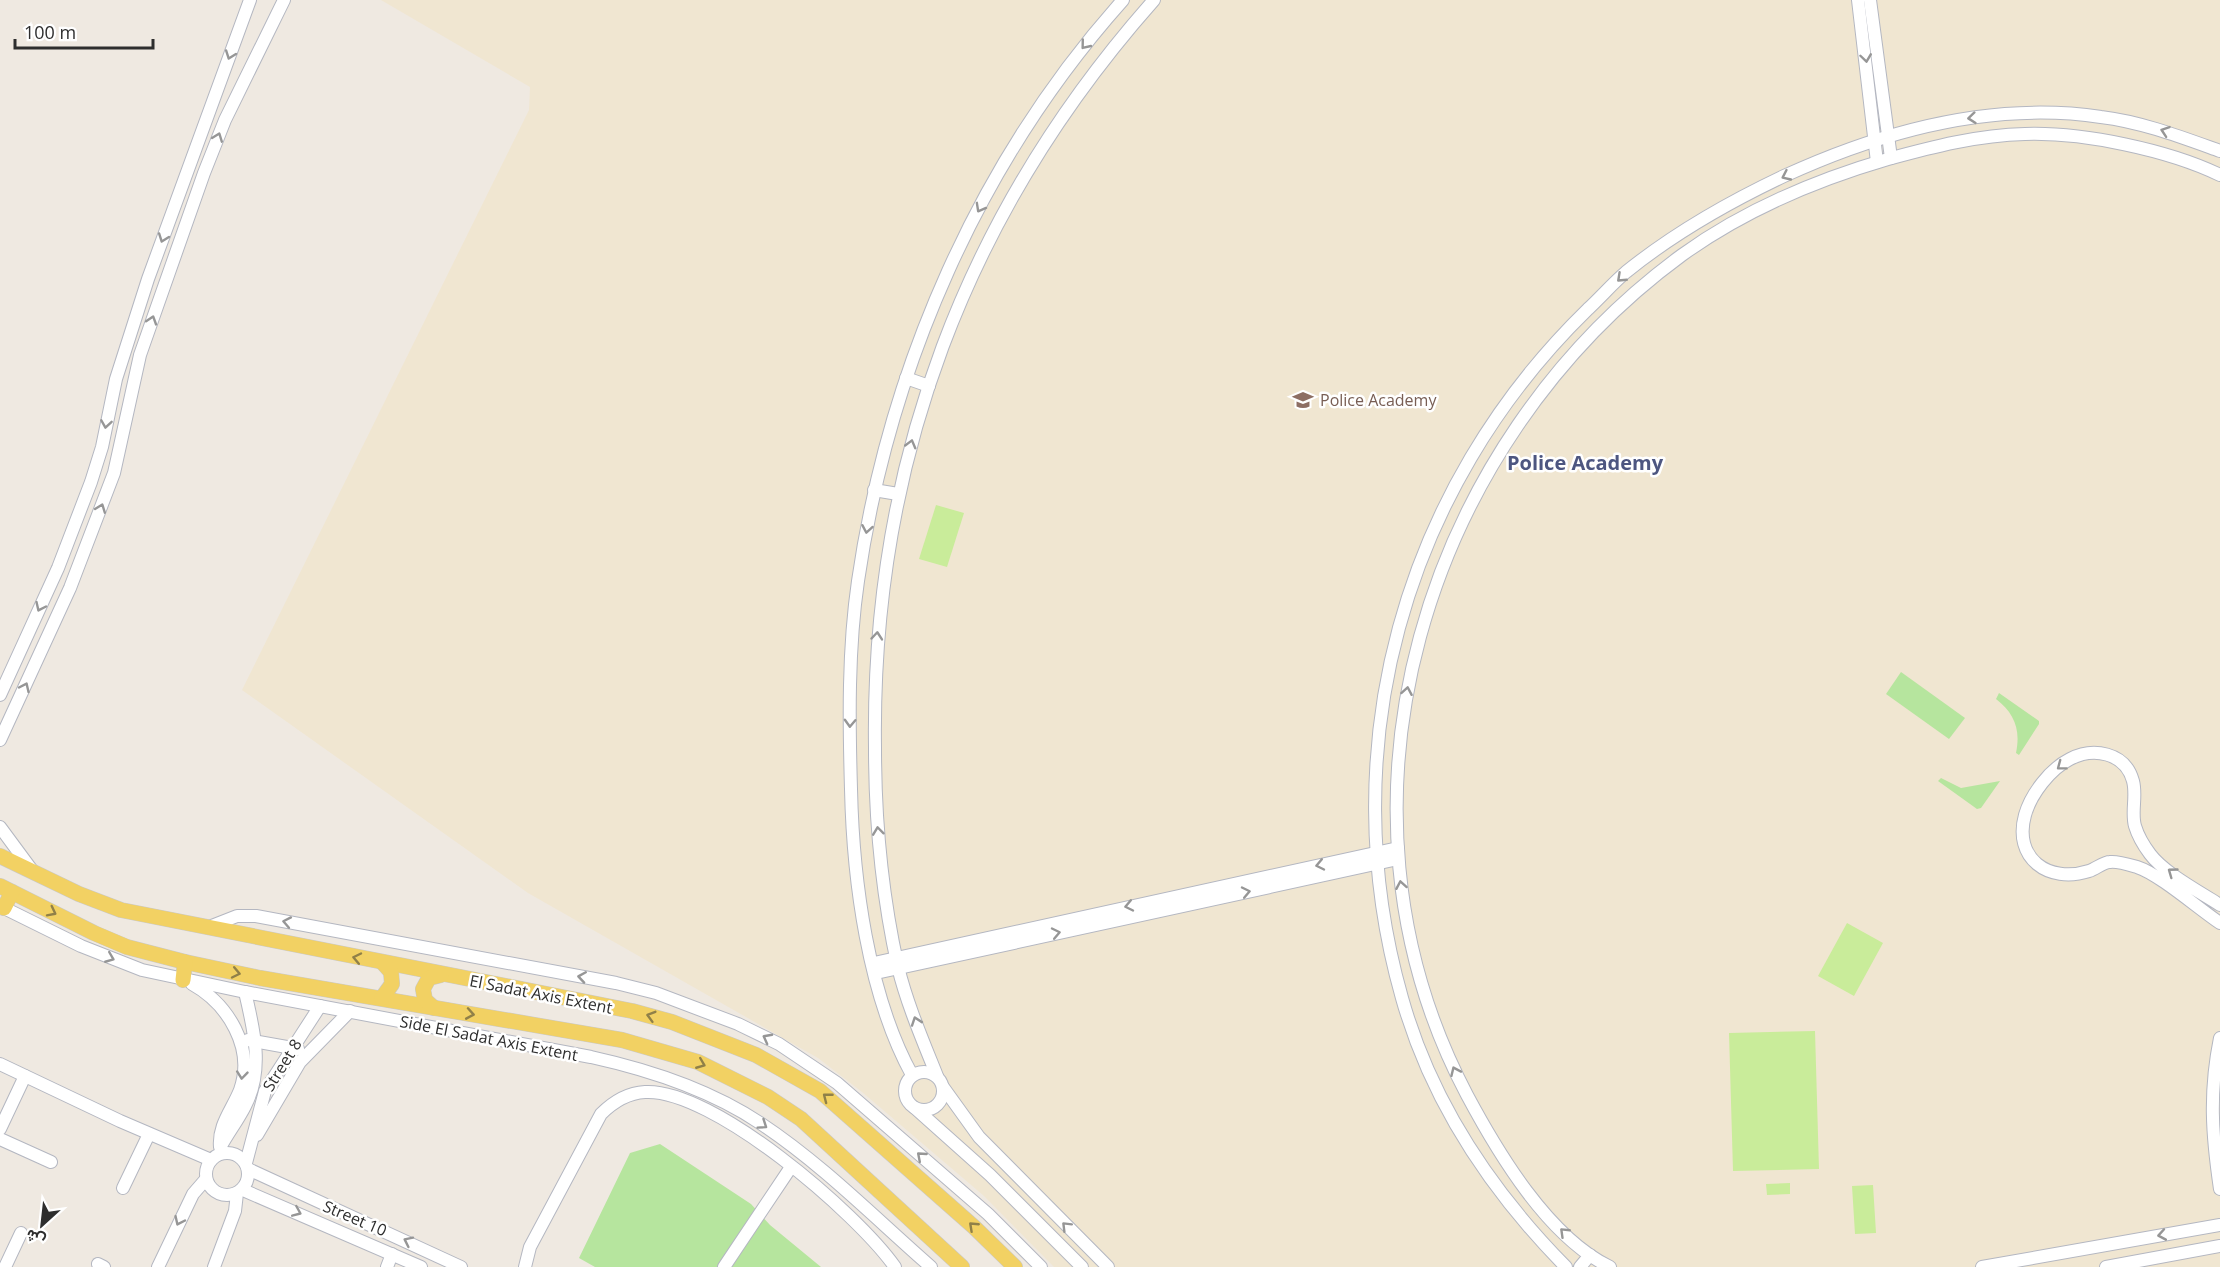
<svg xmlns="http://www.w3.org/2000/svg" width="2220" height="1267" font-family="'Open Sans',Vazirmatn,sans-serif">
	<rect width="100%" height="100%" fill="#efe9e1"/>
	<polygon fill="#f0e6d1" points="381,0 2220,0 2220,1267 1054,1267 984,1196 862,1092 818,1058 528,893 242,690 529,110 530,87"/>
	<g fill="#b6e59e">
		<polygon points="1901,672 1965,718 1949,739 1886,694"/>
		<path d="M1999 693 2039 721V724L2019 755 2016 753C2021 729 2014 713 1996 699Z"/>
		<polygon points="1941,778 1961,788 2000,781 1981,808 1977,809 1938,781"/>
		<polygon points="660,1144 751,1204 770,1225 821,1267 595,1267 579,1258 630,1153"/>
	</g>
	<g fill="#c9ec9a">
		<polygon points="936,505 964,513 947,567 919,559"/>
		<polygon points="1847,923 1883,943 1854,996 1818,976"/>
		<polygon points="1815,1031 1819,1169 1733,1171 1729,1033"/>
		<polygon points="1790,1183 1790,1194 1767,1195 1766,1184"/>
		<polygon points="1873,1185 1876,1233 1855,1234 1852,1186"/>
	</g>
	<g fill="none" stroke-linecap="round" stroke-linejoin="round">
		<g stroke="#b4b7c1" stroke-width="14">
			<g id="minor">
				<polyline points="1858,0 1877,162"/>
				<polyline points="1870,0 1891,158"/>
				<polyline points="906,378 929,386"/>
				<polyline points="874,490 898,494"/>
				<polyline points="0,695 58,568 91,482 102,447 116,379 148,279 250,0"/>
				<polyline points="0,740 70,588 114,473 140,355 204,173 225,120 284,0"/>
				<polyline points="0,827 34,873"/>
				<path d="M2220 905C2200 892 2164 873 2150 854 2144 846 2138 836 2135 826 2131 812 2137 796 2133 781 2125 752 2093 747 2070 759 2050 769 2031 794 2025 815 2013 858 2048 884 2089 871 2096 869 2103 862 2110 862 2117 861 2130 865 2137 867 2159 874 2199 909 2220 923"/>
				<path d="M0 906 81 946 142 970 245 992 591 1057C650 1070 709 1089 760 1123 822 1164 875 1218 931 1267"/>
				<polyline points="209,927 237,916 256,916 616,983 656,993 738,1024 779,1044 837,1083 988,1214 1041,1267"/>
				<polyline points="874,963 1398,848"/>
				<polyline points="876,973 1398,859"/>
				<path d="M192 984C228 1004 255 1048 240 1090 232 1110 218 1125 220 1147"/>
				<path d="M2220 1038C2209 1092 2212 1135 2220 1189"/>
				<polyline points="248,1040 298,1049"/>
				<polyline points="0,1064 120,1121 211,1160"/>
				<circle cx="924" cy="1091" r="19"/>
				<path d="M912 1075C868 995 853 880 851 789 849 721 848 649 858 581 889 368 979 161 1123 0"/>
				<path d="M937 1076C923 1041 907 1004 898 967 882 895 875 821 875 748 871 464 966 212 1154 0"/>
				<polyline points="943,1087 979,1137 1108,1267"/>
				<polyline points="915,1108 990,1175 1082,1267"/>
				<polyline points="0,1129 25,1076"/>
				<polyline points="257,1135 300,1062 350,1011"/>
				<polyline points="0,1139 51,1162"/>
				<path d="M221 1146C228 1133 238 1120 245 1106 264 1070 254 1030 245 992"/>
				<circle cx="227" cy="1174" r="21"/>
				<polyline points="246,1163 265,1091 320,1006"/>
				<polyline points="248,1169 461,1267"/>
				<polyline points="123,1188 149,1134"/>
				<polyline points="243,1190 421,1267"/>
				<polyline points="98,1264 104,1267"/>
				<polyline points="5,1267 21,1233"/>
				<polyline points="158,1267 193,1194 206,1179"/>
				<polyline points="214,1267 235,1211 237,1193"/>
				<polyline points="387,1267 392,1254"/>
				<path d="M525 1267 530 1247 601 1114C613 1102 627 1093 645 1092 712 1088 857 1213 895 1267"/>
				<polyline points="724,1267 791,1167"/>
				<path d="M1566 1267C1492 1192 1431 1101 1402 998 1331 749 1403 489 1588 309 1601 297 1613 283 1626 272 1673 234 1729 202 1784 176 1882 131 1993 101 2101 117 2142 122 2181 137 2220 151"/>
				<polyline points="1580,1267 1590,1255"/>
				<path d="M1610 1267C1548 1237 1498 1153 1467 1095 1313 804 1424 444 1682 255 1743 211 1816 180 1888 159 1932 147 1978 135 2025 134 2083 132 2168 150 2220 175"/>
				<polyline points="1982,1267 2220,1225"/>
				<polyline points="2106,1267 2220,1246"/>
			</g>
		</g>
		<g stroke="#c9c9c9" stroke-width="16">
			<g id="major">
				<polyline points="0,856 79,894 121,910 632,1011 672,1022 756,1055 820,1091 974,1227 1015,1267"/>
				<polyline points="0,886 94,933 127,947 185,962 260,978 622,1040 698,1062 768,1097 801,1119 962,1267"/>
				<polyline points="4,908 12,892"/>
				<polyline points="183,980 185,962"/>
				<polyline points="382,998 392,984 391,972 383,963"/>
				<polyline points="434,1008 425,1000 423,989 429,978 441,975"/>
			</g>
		</g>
		<use href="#minor" stroke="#fff" stroke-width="12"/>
		<use href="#major" stroke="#f2d163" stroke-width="15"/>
	</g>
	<defs><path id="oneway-chevron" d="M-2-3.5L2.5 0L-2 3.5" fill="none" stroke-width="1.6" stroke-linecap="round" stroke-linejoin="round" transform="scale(1.5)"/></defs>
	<g stroke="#969696">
		<use href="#oneway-chevron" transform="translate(1085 45) rotate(129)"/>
		<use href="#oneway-chevron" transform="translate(230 55) rotate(110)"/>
		<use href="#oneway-chevron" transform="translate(1866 58) rotate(82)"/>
		<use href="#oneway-chevron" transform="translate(1972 118) rotate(174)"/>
		<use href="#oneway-chevron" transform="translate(2165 131) rotate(-161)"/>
		<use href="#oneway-chevron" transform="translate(218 137) rotate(-69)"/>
		<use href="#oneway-chevron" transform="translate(1786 176) rotate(155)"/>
		<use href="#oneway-chevron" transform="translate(980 208) rotate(119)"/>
		<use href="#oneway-chevron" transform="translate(163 238) rotate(110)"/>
		<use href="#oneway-chevron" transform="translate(1621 278) rotate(137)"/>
		<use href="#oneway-chevron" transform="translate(152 320) rotate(-72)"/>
		<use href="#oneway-chevron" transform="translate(106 424) rotate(99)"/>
		<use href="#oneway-chevron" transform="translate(911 444) rotate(-75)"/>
		<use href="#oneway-chevron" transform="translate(101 508) rotate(-69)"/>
		<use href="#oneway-chevron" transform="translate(867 529) rotate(100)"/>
		<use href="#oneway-chevron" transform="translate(40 607) rotate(115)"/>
		<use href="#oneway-chevron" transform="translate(877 636) rotate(-85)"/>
		<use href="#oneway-chevron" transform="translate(25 687) rotate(-65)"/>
		<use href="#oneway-chevron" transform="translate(1407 691) rotate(-80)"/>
		<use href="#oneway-chevron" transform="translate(850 723) rotate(92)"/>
		<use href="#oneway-chevron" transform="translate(2061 766) rotate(143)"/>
		<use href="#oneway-chevron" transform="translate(878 831) rotate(-97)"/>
		<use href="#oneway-chevron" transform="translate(1320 865) rotate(168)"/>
		<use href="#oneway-chevron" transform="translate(2172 872) rotate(-144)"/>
		<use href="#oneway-chevron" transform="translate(1401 885) rotate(-100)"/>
		<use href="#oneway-chevron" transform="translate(1246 892) rotate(-12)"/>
		<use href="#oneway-chevron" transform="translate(1129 906) rotate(168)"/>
		<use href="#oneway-chevron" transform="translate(287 922) rotate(-169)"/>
		<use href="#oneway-chevron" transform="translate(1056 933) rotate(-12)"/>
		<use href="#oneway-chevron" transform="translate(110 958) rotate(22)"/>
		<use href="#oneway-chevron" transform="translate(582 977) rotate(-171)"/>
		<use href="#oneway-chevron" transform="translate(916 1021) rotate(-109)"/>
		<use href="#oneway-chevron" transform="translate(767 1038) rotate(-152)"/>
		<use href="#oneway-chevron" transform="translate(1455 1071) rotate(-114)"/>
		<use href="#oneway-chevron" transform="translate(242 1075) rotate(96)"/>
		<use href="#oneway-chevron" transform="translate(763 1125) rotate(34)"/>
		<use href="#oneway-chevron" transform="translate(921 1156) rotate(-139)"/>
		<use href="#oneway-chevron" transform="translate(297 1212) rotate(23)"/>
		<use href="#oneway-chevron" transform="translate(179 1221) rotate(115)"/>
		<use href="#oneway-chevron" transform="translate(1066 1226) rotate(-135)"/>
		<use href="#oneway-chevron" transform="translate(1564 1232) rotate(-136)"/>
		<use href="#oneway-chevron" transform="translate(2162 1235) rotate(170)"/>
		<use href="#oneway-chevron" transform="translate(408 1241) rotate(-154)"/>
	</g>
	<g stroke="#908048">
		<use href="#oneway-chevron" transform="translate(52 912) rotate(27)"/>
		<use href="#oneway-chevron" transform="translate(357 958) rotate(-168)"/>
		<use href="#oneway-chevron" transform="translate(236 973) rotate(12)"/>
		<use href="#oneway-chevron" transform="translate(470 1014) rotate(10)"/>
		<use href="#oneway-chevron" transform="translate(651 1016) rotate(-164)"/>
		<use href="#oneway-chevron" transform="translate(701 1064) rotate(22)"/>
		<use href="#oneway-chevron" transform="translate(827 1097) rotate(-142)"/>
		<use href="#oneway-chevron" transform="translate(973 1226) rotate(-137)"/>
	</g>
	<defs>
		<g id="university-bare" transform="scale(1.62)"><path d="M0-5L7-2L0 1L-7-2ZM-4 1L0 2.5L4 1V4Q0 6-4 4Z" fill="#8d6e63" stroke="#fff" stroke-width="2.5" paint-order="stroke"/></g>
	</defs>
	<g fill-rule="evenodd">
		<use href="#university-bare" x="1303" y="400"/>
	</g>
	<g text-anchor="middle" stroke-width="5" stroke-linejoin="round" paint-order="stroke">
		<g font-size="16" fill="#785e54" stroke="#fff" text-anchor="start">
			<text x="1320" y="406">Police Academy</text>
		</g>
		<g font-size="16" fill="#2e2e2e" stroke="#fff">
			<text transform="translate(541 994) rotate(11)" y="6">El Sadat Axis Extent</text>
			<text transform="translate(489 1038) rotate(11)" y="6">Side El Sadat Axis Extent</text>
			<text transform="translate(282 1065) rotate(-58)" y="6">Street 8</text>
			<text transform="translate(355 1218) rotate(23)" y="6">Street 10</text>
		</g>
		<g font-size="20" font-weight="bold" fill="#4d5680" stroke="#fff">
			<text x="1585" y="470">Police Academy</text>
		</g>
	</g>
	<g transform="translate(42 1225) rotate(207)" stroke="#ffffff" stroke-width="4.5" paint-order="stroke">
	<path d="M0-4.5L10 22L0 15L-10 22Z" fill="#2e2e2e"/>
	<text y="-9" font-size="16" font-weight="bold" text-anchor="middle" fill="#2e2e2e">ش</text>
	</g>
	<path d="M15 39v9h138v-9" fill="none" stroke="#2e2e2e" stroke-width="3"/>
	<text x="24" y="39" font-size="18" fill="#2e2e2e" stroke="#ffffff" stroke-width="4.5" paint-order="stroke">100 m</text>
</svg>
